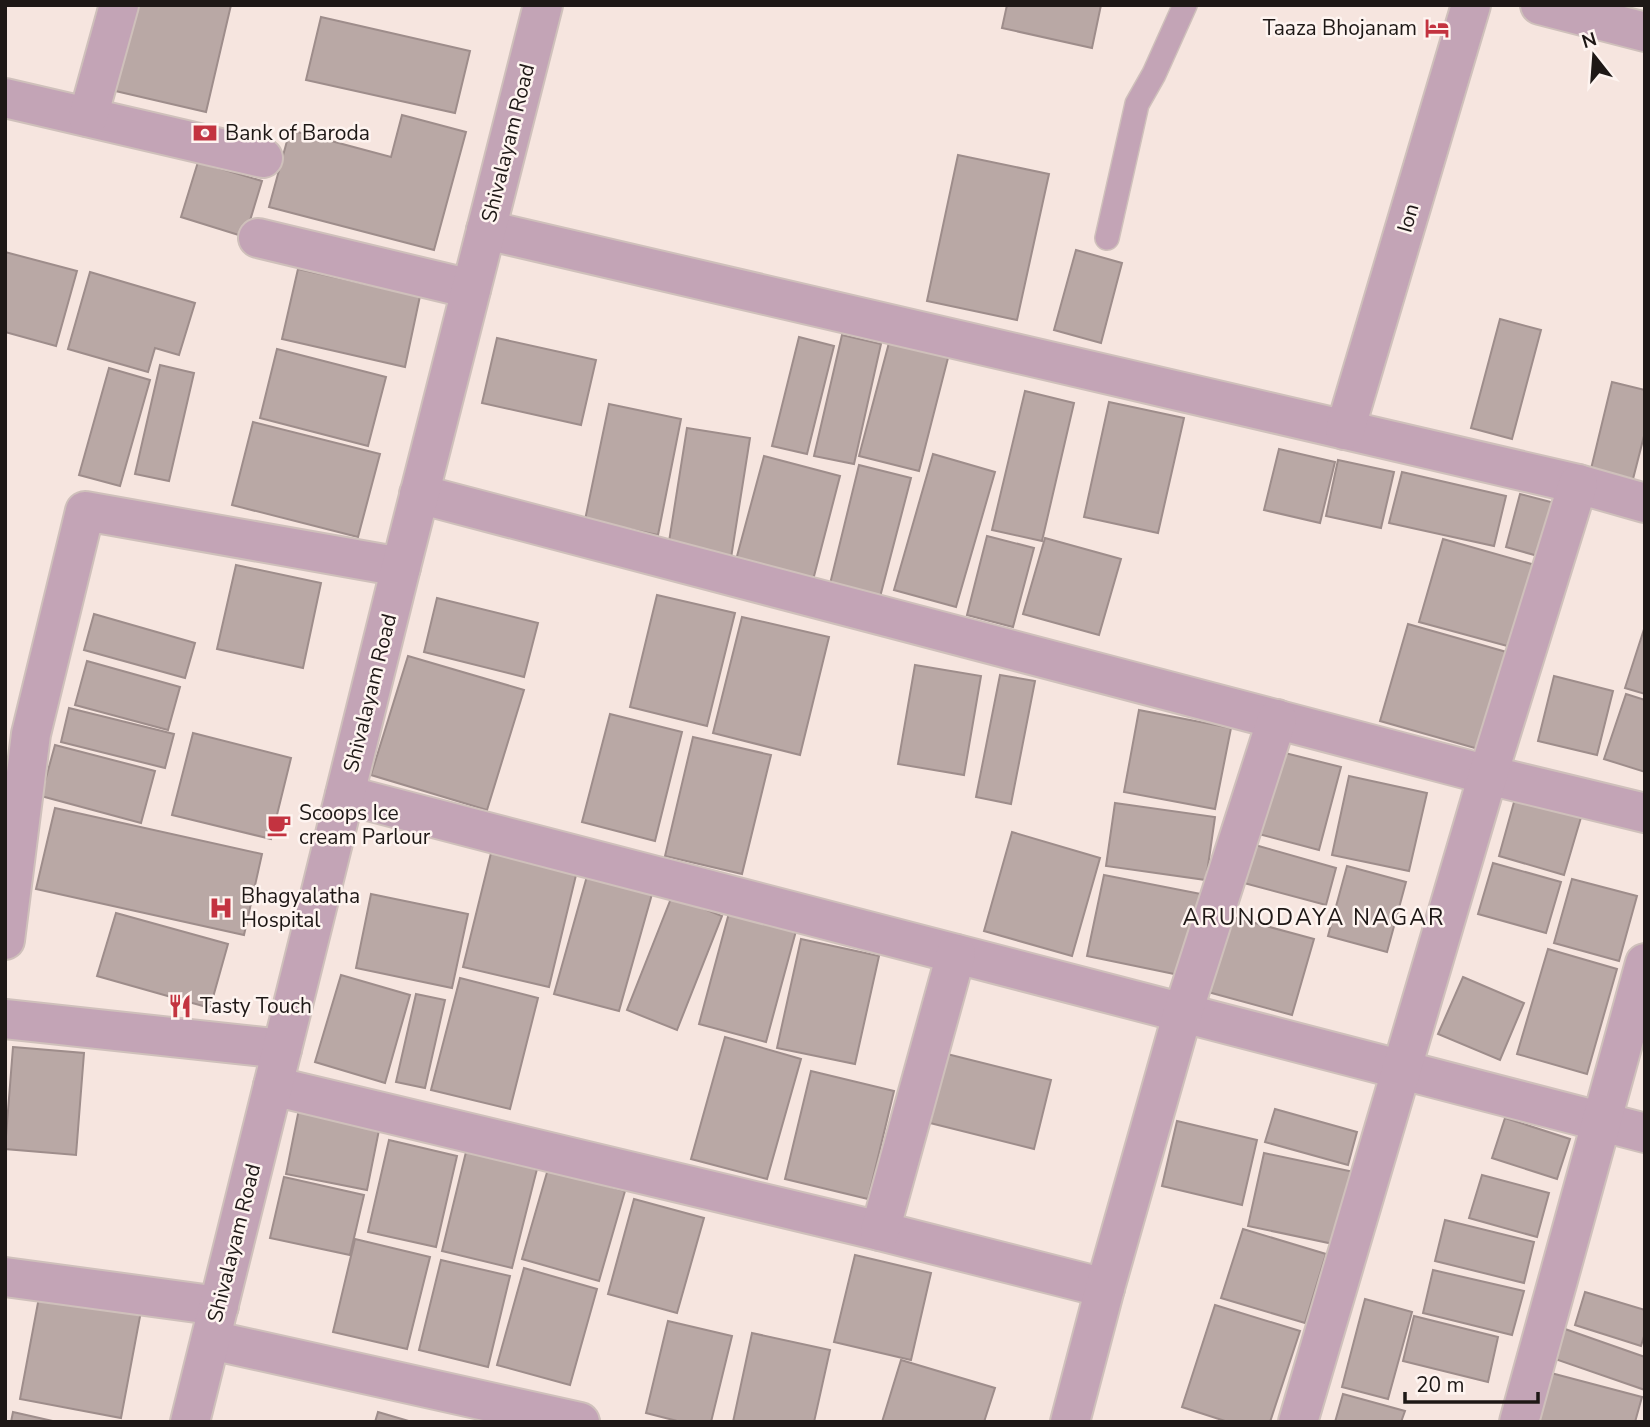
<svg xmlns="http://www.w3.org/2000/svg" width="1650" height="1427" font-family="'Nunito Sans',sans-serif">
	<rect width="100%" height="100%" fill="#f6e5df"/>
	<g fill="#b9a8a5" stroke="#9e8d8b" stroke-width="2">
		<polygon points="132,5 231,5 206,112 111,90"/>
		<polygon points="1007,5 1101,5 1092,48 1002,28"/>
		<polygon points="321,17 470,51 455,113 306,80"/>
		<polygon points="402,115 466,132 434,250 269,207 290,130 391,157"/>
		<polygon points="958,155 1049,174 1017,320 927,301"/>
		<polygon points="198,162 262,181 245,237 181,217"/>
		<polygon points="1076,250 1122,263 1101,343 1054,330"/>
		<polygon points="5,252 77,271 56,346 5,332"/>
		<polygon points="298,269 420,296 405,367 282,339"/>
		<polygon points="90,272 195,303 179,355 155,348 148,372 68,349"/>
		<polygon points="1500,319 1541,330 1512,439 1471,428"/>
		<polygon points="842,335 881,344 854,464 814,456"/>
		<polygon points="799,337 834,346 807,454 772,446"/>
		<polygon points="497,338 596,360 581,425 482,403"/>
		<polygon points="890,339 949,354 919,471 859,456"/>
		<polygon points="277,349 386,377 368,446 260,418"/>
		<polygon points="160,365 194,373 169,481 135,474"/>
		<polygon points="109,368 150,380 120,486 79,475"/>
		<polygon points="1612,382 1645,390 1645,432 1633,479 1591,469"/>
		<polygon points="1025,391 1074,403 1042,541 992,530"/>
		<polygon points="1109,402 1184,418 1158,533 1084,517"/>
		<polygon points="609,404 681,419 658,535 585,520"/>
		<polygon points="253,422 380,454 358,537 232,505"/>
		<polygon points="687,428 750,438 731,558 668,548"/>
		<polygon points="1279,449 1335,462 1320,523 1264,510"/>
		<polygon points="933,454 995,472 956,607 894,590"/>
		<polygon points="764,456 840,476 813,580 736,560"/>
		<polygon points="1338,460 1394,472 1381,528 1326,516"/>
		<polygon points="859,465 911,478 880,597 830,584"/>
		<polygon points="1402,472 1506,496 1494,546 1389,523"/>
		<polygon points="1520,494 1566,506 1552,560 1506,547"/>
		<polygon points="987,536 1034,548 1013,627 967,615"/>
		<polygon points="1045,538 1121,559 1099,635 1023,614"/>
		<polygon points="1443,539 1535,565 1511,647 1419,622"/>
		<polygon points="236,565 321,583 303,668 217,649"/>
		<polygon points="657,595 735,613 707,726 630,707"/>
		<polygon points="437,598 538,623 524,677 424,652"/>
		<polygon points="94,614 195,643 185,678 84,650"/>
		<polygon points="742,617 829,637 800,755 713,733"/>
		<polygon points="1408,624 1510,653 1482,750 1380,721"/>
		<polygon points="1645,626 1645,694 1625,688"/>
		<polygon points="408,656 524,690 487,810 371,775"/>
		<polygon points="87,661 180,687 168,730 75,705"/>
		<polygon points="915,665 981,676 964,775 898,764"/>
		<polygon points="1000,675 1035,681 1011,804 976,797"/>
		<polygon points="1554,676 1613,691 1597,755 1538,741"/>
		<polygon points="1626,694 1645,700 1645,772 1604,759"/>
		<polygon points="69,708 174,734 165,768 61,742"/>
		<polygon points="1139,710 1231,728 1215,809 1124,792"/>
		<polygon points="610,714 682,732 655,841 582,822"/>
		<polygon points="193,733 291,758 271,839 172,815"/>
		<polygon points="693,737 771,755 742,874 665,856"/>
		<polygon points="55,745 155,771 141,823 41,796"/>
		<polygon points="1277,751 1341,767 1319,850 1255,833"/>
		<polygon points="1349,776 1427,793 1409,871 1332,855"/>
		<polygon points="1516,795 1582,814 1564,875 1499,856"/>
		<polygon points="1115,803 1215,817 1206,880 1106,866"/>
		<polygon points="55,808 262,854 244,935 36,889"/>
		<polygon points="1012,832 1100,858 1072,956 984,931"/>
		<polygon points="1255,845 1336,868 1326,905 1244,883"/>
		<polygon points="492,849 577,871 549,987 463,967"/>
		<polygon points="1493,863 1561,882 1546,933 1478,914"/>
		<polygon points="1347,866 1406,882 1387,952 1328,936"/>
		<polygon points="589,869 654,887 619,1011 554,994"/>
		<polygon points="1104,875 1201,894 1184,976 1087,956"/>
		<polygon points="1572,879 1637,896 1619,961 1554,943"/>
		<polygon points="371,894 468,914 452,988 356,968"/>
		<polygon points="672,896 722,916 677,1030 627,1010"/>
		<polygon points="116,913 228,944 210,1008 97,976"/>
		<polygon points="729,913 796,931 766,1042 699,1024"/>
		<polygon points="1229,916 1314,939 1292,1015 1208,992"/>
		<polygon points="801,939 879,956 855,1064 777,1048"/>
		<polygon points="1548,949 1617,969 1587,1074 1517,1054"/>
		<polygon points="341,975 410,995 385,1083 315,1062"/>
		<polygon points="1463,977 1524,1003 1500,1060 1438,1034"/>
		<polygon points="460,978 538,998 510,1109 431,1090"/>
		<polygon points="416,994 445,1000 425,1088 396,1082"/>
		<polygon points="725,1037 801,1059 767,1179 691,1159"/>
		<polygon points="13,1047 84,1053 76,1155 5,1149"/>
		<polygon points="947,1054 1051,1080 1034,1149 930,1123"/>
		<polygon points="811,1071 894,1091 868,1199 785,1179"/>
		<polygon points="299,1109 380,1125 367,1190 286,1174"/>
		<polygon points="1275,1109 1357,1132 1348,1165 1265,1142"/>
		<polygon points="1505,1118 1570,1139 1557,1179 1492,1158"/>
		<polygon points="1177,1121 1257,1140 1242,1205 1162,1186"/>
		<polygon points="389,1140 457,1156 436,1247 368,1232"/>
		<polygon points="466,1152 537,1169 512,1268 442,1251"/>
		<polygon points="1264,1153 1354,1172 1338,1245 1248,1226"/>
		<polygon points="548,1169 625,1191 599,1281 522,1259"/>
		<polygon points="1482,1175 1549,1193 1537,1237 1469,1218"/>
		<polygon points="284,1177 364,1195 350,1255 270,1238"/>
		<polygon points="634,1199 704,1218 677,1313 608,1294"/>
		<polygon points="1445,1220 1534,1242 1524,1283 1435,1261"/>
		<polygon points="1243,1229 1326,1254 1305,1323 1221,1298"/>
		<polygon points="355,1239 430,1257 407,1349 333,1332"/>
		<polygon points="855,1255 931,1273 911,1360 834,1342"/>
		<polygon points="441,1260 510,1276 488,1367 419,1350"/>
		<polygon points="524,1268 597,1289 570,1385 497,1365"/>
		<polygon points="1433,1270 1524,1291 1512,1335 1423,1313"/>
		<polygon points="40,1292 141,1311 121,1418 20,1399"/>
		<polygon points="1585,1292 1645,1310 1645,1333 1641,1346 1575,1325"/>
		<polygon points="1365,1299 1412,1312 1388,1399 1342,1387"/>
		<polygon points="1215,1305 1300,1331 1270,1422 1228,1422 1182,1407"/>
		<polygon points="1414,1316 1498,1337 1488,1382 1403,1361"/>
		<polygon points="668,1321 732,1336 711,1422 681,1422 646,1413"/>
		<polygon points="1565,1329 1645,1357 1645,1390 1555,1359"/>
		<polygon points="752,1333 830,1350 814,1422 733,1422"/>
		<polygon points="901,1360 995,1388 984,1422 882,1422"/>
		<polygon points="1551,1373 1642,1397 1635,1422 1538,1422"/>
		<polygon points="1343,1394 1405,1411 1401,1422 1335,1422"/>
		<polygon points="13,1412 57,1422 11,1422"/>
		<polygon points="378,1412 412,1422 375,1422"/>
	</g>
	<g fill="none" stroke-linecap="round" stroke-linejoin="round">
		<g stroke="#cfc0bb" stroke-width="26">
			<polyline id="service" points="1107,238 1137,104 1154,74 1185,5"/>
		</g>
		<g stroke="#cfc0bb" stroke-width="42">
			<g id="minor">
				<polyline points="5,98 263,158"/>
				<polyline points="88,117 119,5"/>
				<polyline points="486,230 1578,484 1645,503"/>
				<polyline points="258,238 471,289"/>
				<polyline points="1345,430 1471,5"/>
				<polyline points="419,494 1488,775 1645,813"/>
				<polyline points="345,795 1645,1133"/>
				<polyline points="5,940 31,734 85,511 401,567"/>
				<polyline points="5,1019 282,1049"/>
				<polyline points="273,1086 880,1231 1105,1288"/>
				<polyline points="880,1231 956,954"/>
				<polyline points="5,1277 219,1306"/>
				<polyline points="211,1340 580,1422"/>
				<polyline points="190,1422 401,567 543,5"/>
				<polyline points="1070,1422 1105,1288 1183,1012 1277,719"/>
				<polyline points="1298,1422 1488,775 1578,484"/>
				<polyline points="1519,1422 1645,963"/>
			</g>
		</g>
		<g stroke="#cfc0bb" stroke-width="42">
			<polyline id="tertiary" points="1540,5 1645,32"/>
		</g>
		<use href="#service" stroke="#c3a4b6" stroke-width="23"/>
		<use href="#minor" stroke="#c3a4b6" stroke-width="38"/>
		<use href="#tertiary" stroke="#c3a4b6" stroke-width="38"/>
	</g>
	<defs>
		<g id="hotel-bare" transform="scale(1.89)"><path d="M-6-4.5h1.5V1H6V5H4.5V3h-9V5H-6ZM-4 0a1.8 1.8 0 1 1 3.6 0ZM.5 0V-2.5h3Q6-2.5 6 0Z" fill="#c33340" stroke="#fef4f0" stroke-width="2.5" paint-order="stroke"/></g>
		<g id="bank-bare" transform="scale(1.89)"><path d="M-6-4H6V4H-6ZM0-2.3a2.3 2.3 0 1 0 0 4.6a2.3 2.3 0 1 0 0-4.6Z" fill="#c33340" stroke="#fef4f0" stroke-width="2.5" paint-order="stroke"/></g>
		<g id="cafe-bare" transform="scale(1.89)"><path d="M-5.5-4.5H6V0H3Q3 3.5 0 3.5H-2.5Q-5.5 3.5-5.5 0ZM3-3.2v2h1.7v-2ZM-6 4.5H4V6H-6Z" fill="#c33340" stroke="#fef4f0" stroke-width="2.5" paint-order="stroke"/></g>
		<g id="hospital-bare" transform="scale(1.89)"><path d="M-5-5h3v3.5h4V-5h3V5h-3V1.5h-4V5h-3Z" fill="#c33340" stroke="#fef4f0" stroke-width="2.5" paint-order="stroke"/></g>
		<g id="restaurant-bare" transform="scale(1.89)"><path d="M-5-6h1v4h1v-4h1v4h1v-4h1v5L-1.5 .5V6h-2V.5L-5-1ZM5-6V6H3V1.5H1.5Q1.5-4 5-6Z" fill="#c33340" stroke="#fef4f0" stroke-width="2.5" paint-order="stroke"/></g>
	</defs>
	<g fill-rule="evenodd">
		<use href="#hotel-bare" x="1437" y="28"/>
		<use href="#bank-bare" x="205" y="133"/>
		<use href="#cafe-bare" x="279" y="825"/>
		<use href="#hospital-bare" x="221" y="908"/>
		<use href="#restaurant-bare" x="180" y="1006"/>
	</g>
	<g text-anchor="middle" stroke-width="5" stroke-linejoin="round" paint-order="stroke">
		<g font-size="21" fill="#1e1816" stroke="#fef4f0" text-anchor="start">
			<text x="1417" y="35" text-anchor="end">Taaza Bhojanam</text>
			<text x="225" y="140">Bank of Baroda</text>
			<text x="299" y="820">Scoops Ice<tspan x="299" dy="24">cream Parlour</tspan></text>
			<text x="241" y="903">Bhagyalatha<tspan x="241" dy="24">Hospital</tspan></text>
			<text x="200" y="1013">Tasty Touch</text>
		</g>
		<g font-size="21" fill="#1e1816" stroke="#fef4f0">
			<text transform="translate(508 143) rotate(-76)" y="7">Shivalayam Road</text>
			<text transform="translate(1408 218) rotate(-74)" y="7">Ion</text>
			<text transform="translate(370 693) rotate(-76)" y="7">Shivalayam Road</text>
			<text transform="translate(234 1243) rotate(-76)" y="7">Shivalayam Road</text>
		</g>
		<g font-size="23" letter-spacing="2" fill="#1e1816" stroke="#fef4f0">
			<text x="1314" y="925">ARUNODAYA NAGAR</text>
		</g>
	</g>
	<rect width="1650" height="1427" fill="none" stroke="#1e1816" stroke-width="14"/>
	<g transform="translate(1594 56) rotate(343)" stroke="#fef4f0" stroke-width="5" paint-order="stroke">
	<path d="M0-5L12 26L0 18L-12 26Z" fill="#1e1816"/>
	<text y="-10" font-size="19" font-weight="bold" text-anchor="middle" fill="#1e1816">N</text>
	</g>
	<path d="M1405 1392v10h133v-10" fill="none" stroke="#1e1816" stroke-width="3.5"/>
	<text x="1416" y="1392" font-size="21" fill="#1e1816" stroke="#fef4f0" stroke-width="5" paint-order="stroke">20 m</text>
</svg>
